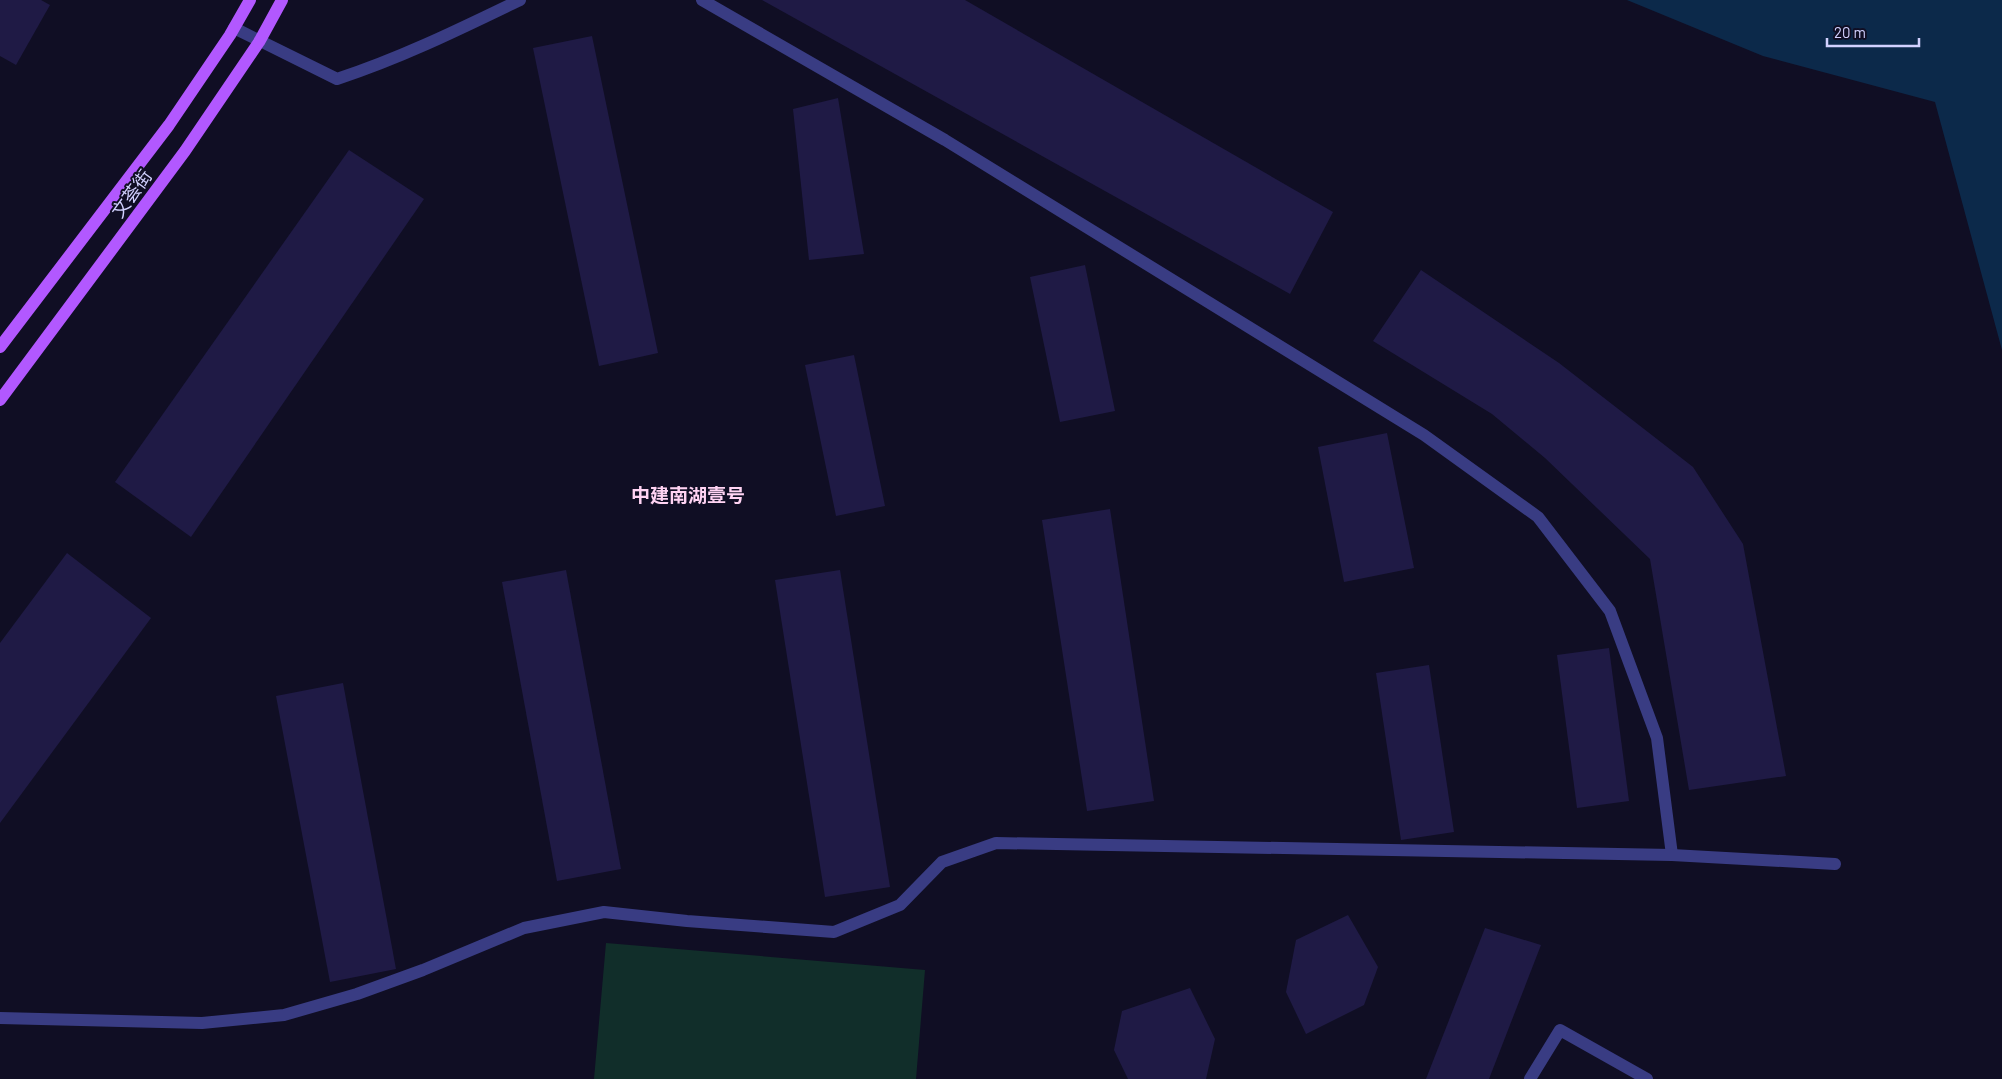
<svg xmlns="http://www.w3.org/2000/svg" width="2002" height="1079" font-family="Barlow,'Noto Sans SC',sans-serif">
	<rect width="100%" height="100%" fill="#100e24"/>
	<polygon fill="#112e2a" points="606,943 925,970 916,1079 594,1079"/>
	<polygon fill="#0c294a" points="1627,0 2002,0 2002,350 1935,102 1763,56"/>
	<g fill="#1f1a45">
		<polygon points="0,0 41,0 50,5 16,65 0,56"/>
		<polygon points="762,0 965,0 1333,212 1290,294"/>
		<polygon points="592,36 658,353 599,366 533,48"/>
		<polygon points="838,98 864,254 809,260 793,109"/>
		<polygon points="349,150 424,199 191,537 115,482"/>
		<polygon points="1085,265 1115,411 1060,422 1030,277"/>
		<polygon points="1421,270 1559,363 1693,467 1743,544 1786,776 1689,790 1650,559 1545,458 1492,414 1373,341"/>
		<polygon points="854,355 885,506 836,516 805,365"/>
		<polygon points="1387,433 1414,568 1344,582 1318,447"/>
		<polygon points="1110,509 1154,801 1087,811 1042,520"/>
		<polygon points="67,553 151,618 0,823 0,643"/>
		<polygon points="566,570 621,869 557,881 502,582"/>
		<polygon points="840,570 890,887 825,897 775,580"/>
		<polygon points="1609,648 1629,801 1577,808 1557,655"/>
		<polygon points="1429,665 1454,832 1401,840 1376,673"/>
		<polygon points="343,683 396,969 330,982 276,696"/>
		<polygon points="1348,915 1378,967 1364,1005 1306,1034 1286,992 1296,940"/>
		<polygon points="1485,928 1541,945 1489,1079 1426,1079"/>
		<polygon points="1190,988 1215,1039 1206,1079 1128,1079 1114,1050 1122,1011"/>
	</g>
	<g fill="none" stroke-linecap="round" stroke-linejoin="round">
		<g stroke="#393c83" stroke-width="12">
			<polyline points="702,0 945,140 1424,435 1538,517 1610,611 1657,738 1672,855"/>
			<path d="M234 28 337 79C401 58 460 29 520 0"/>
			<polyline points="0,1018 202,1023 284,1015 357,994 423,970 524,928 604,912 687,921 834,932 900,905 942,862 996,843 1672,855 1835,864"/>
			<polyline points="1530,1079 1560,1030 1647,1079"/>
		</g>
		<g stroke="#b258ff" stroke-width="12">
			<polyline points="0,347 169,125 230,35 250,0"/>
			<polyline points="0,400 185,151 259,42 282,0"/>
		</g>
	</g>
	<g text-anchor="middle" stroke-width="4" stroke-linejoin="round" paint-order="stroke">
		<g font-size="18" fill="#d2d1ff" stroke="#100e24">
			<text transform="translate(132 194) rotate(-54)" y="6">文荟街</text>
		</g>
		<g font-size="19" font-weight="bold" fill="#ffd3f3" stroke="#100e24">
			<text x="688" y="502">中建南湖壹号</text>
		</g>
	</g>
	<path d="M1827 38v8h92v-8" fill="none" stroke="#d2d1ff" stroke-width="2.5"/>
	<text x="1834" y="38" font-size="15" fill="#d2d1ff" stroke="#100e24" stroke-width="4" paint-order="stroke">20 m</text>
</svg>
